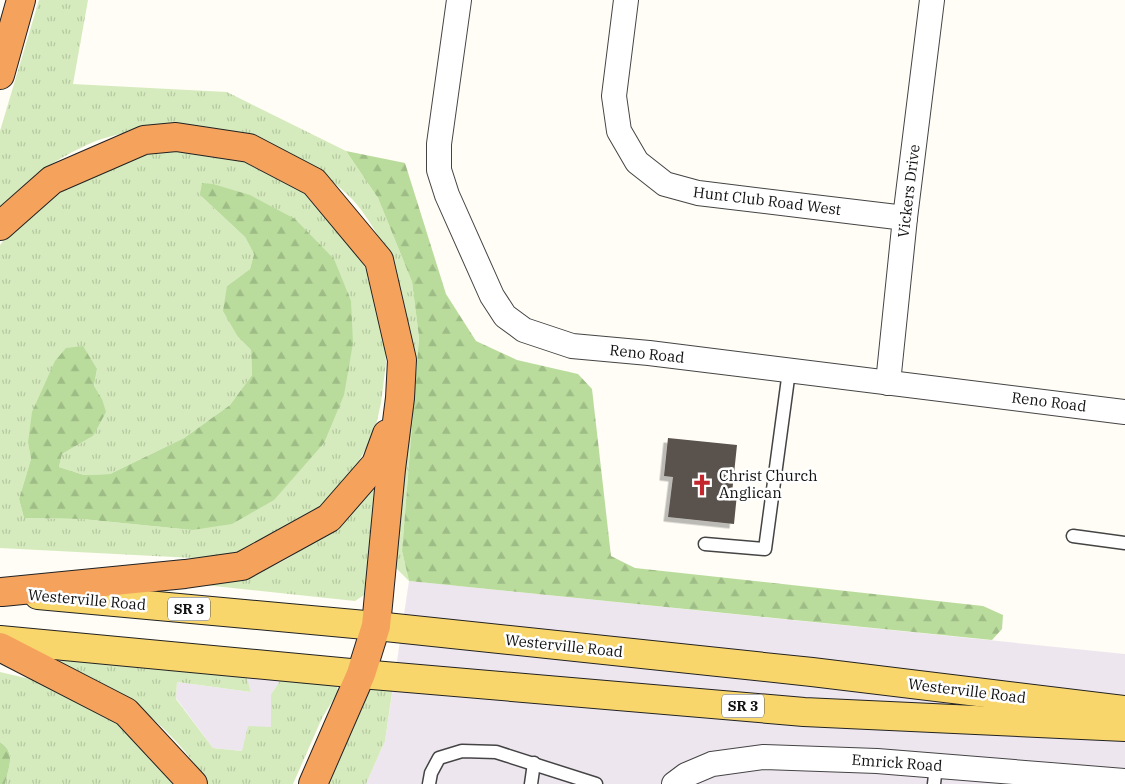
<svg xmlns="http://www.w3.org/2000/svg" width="1125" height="784" font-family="'IBM Plex Serif',serif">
	<defs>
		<pattern id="grass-tufts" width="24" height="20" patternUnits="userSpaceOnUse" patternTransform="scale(1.25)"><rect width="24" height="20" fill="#d5ebbd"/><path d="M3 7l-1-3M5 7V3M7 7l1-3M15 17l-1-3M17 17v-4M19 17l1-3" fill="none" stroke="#b6c8a1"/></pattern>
		<pattern id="forest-firs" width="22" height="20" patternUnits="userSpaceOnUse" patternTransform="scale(1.25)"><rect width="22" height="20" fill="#b9dc9c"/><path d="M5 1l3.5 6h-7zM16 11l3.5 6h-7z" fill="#9ebc85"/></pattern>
		<filter id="shadow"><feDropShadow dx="-4.5" dy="4.5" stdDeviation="0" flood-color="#0004"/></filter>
	</defs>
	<rect width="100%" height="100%" fill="#fffdf5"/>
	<g fill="#eee6ef">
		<polygon points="409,581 1125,654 1125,784 366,784 385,741"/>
		<polygon points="246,675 282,678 271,694 271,727 242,751 213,748 176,698 177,682 251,692"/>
	</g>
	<g fill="url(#grass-tufts)" fill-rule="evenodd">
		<path d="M39 0H88L73 84 227 92 346 151 378 198 412 282 419 336 402 551 409 581 394 566 410 348C407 296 393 254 362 211 350 194 331 180 314 169 247 124 182 116 105 138 84 144 48 164 32 179 21 189 11 200 0 211V131Z"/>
		<path d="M196 149 257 163 296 184 325 209 352 242 371 279 384 327 386 363 381 403 374 434 353 471 312 516 239 554 193 558 0 548V245L25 213 55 187 154 150ZM200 195 351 301 192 530 82 519 24 518 19 499 31 459 28 443 97 369 94 387 102 399 93 436 62 454 59 467 84 475 110 474 184 438 230 405 252 375 251 350 238 337 227 286 250 269 254 254 245 237Z"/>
		<path d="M369 488 375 490 364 595 355 601 195 584C214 581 234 579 252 574 303 559 333 523 369 488Z"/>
		<path d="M61 655 246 675 251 692 177 682 176 699 213 748 242 751 248 726 271 727V694L282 678 336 682 338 692 322 718 293 784H208C184 744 149 711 109 687 93 678 76 671 60 663Z"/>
		<path d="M0 672 30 679 69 695 110 716 181 784H5C8 768 17 753 0 742Z"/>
		<polygon points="393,686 385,741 366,784 323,784 370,687"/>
	</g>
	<g fill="url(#forest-firs)">
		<polygon points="346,151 405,163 446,294 476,341 517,360 578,374 592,389 611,556 635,568 983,606 1003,615 1002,629 992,640 409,581 402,551 419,337 412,282 378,198"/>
		<polygon points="202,183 213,184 250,195 295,219 334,259 351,301 353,343 344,395 324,443 274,500 232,524 192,530 82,519 24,518 19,499 31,459 28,443 32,412 55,361 66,348 83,346 97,369 94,386 102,399 106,412 93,436 62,454 59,467 84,475 110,474 184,438 230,405 252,375 251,350 238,337 223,311 227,286 250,269 254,254 245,237 200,195"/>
		<path d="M0 742C17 753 8 768 5 784H0Z"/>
	</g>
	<polygon fill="#5a524d" filter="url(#shadow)" points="668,438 737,445 732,493 737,494 734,524 668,517 673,477 664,476"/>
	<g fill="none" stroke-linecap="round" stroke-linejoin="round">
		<g stroke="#444" stroke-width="15">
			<g id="lane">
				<polyline points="1073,536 1125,543"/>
				<polyline points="705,544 765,549 789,371"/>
				<polyline points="429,784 431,773 439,758 462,751 496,752 596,784"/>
				<polyline points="531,784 534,763"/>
				<polyline points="934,784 936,766"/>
			</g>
		</g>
		<g stroke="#444" stroke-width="26">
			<g id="street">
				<polyline points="459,0 439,144 439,170 447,195 492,296 505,316 524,330 572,346 649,353 1125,412"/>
				<polyline points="626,0 614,96 619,131 637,162 665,184 698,193 905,218"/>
				<polyline points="888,383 905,218 932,0"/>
				<polyline points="674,784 686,775 712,764 764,757 877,761 1125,781"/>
			</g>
		</g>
		<g stroke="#222" stroke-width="30">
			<g id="primary">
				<polyline points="38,595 376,626 812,672 1125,710"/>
				<polyline points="0,640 361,674 804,712 1125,727"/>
			</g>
		</g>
		<g stroke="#222" stroke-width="30">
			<g id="highway">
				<polyline points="0,75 21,0"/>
				<polyline points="0,226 52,180 144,140 176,137 249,148 314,182 379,260 402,360 400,398 391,469 376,626 361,674 313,784"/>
				<polyline points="2,592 185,574 242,566 329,518 376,464 387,434"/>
				<polyline points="0,647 126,712 193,784"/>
			</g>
		</g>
		<use href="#lane" stroke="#fff" stroke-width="12"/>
		<use href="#street" stroke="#fff" stroke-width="24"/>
		<use href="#primary" stroke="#f9d66b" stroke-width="28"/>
		<use href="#highway" stroke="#f5a25d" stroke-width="28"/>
	</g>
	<defs>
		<g id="church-bare" transform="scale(1.725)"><path d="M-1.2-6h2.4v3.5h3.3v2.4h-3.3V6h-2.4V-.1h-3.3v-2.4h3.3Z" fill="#c4262e" stroke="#fff" stroke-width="2.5" paint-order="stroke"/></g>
	</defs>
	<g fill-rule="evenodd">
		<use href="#church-bare" x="702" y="485"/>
	</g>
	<g text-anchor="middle" stroke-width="5" stroke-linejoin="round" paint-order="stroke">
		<g fill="#fff" stroke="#585858" stroke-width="1">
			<rect x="168" y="597.5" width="42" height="23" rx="4"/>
			<rect x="722" y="694.5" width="42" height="23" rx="4"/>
		</g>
		<g font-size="14" font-weight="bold" fill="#111">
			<text x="189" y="614">SR 3</text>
			<text x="743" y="711">SR 3</text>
		</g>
		<g font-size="15" fill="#111" stroke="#fff">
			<text transform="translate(909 191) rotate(-83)" y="5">Vickers Drive</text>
			<text transform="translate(767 201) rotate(7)" y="5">Hunt Club Road West</text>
			<text transform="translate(647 354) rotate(6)" y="5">Reno Road</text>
			<text transform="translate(1049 402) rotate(7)" y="5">Reno Road</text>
			<text transform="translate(87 600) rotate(5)" y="5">Westerville Road</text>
			<text transform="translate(564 646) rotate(6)" y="5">Westerville Road</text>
			<text transform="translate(967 691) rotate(7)" y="5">Westerville Road</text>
			<text transform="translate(897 763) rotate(4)" y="5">Emrick Road</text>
		</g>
		<g font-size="15" fill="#111" stroke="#fff" text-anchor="start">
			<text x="719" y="481">Christ Church<tspan x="719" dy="17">Anglican</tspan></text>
		</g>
	</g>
</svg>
